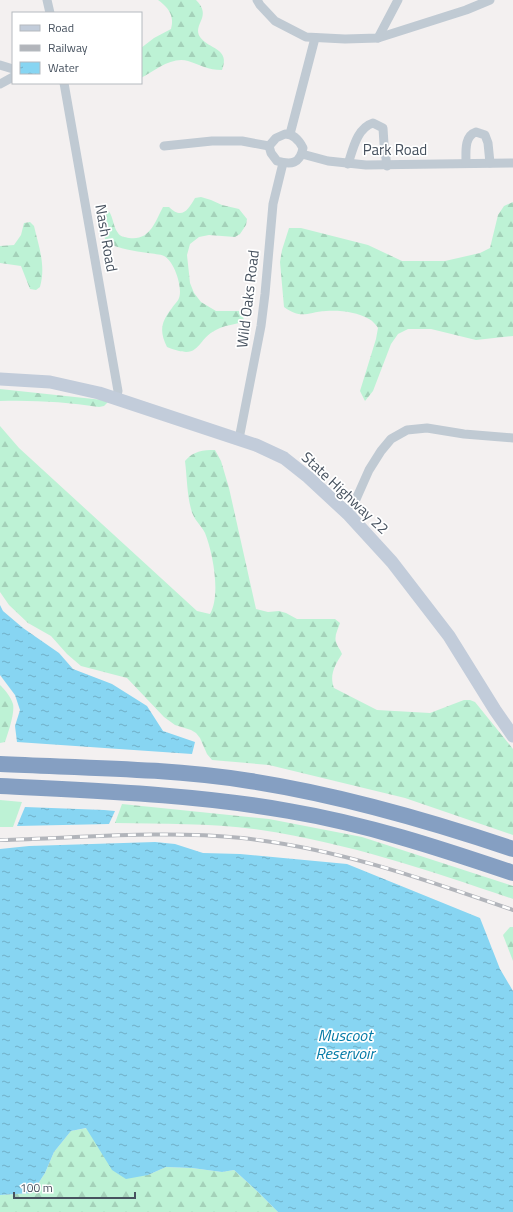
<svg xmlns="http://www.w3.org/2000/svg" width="513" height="1212" font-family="'Titillium Web',sans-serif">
	<defs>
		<pattern id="forest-firs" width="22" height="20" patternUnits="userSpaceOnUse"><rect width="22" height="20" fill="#bdf2d5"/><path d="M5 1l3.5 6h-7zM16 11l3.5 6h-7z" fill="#a4d1b9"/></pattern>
		<pattern id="water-ripples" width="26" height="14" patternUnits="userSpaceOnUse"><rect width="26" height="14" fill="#87d5f2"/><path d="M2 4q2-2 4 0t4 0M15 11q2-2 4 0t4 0" fill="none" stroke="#70afc7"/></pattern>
	</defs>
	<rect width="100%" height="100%" fill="#f3f0f0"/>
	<polygon fill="#bdf2d5" points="0,800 22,802 13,827 0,827"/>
	<g fill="url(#forest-firs)">
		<path d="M158 0H196C213 17 192 24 200 37 208 49 231 48 222 70 208 70 200 65 188 61 172 56 154 71 141 78V48L154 38 171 29C175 16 168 7 158 0Z"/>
		<path d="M201 197 211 200 222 205 239 209 247 219 246 225 240 234 235 237 209 235 199 237 190 244 187 255 190 283 194 293 201 302 216 311H239L243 315 244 322C236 324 227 325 220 328 193 339 204 362 167 347 159 331 161 322 172 308 174 305 178 301 179 298 183 287 174 261 164 256 160 254 153 254 148 253 134 251 120 249 107 243L102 232 101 212 106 208C114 215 112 225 118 233 120 237 125 237 129 238 150 241 155 222 163 207H169C182 220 188 210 195 198Z"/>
		<path d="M513 202V336L476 340 431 329H408L398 334 391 344 373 391 365 401 360 391 376 339 378 328C376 325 373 321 369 319 357 312 340 310 326 311 307 312 302 320 284 307L280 262 282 250 289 228H301L368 245 402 261H445L480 253 490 248 498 215 504 206Z"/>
		<path d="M30 222 34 226C39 247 46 266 40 287L36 290 30 289 21 266 0 263V246L14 245 21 235 24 223Z"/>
		<path d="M0 389 103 400 108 402 104 406 99 407C66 402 34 400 0 401Z"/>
		<path d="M0 426 19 448 197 611 210 614C221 595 213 553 205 533 201 525 193 519 191 509 187 494 187 477 185 461 193 451 203 450 215 450L221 461 229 488 256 609 268 612 279 611 286 613 297 619H335L340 623C338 629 334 636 336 642 337 646 340 649 342 654 335 665 329 675 334 688L377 710 430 713 464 700H470L475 702 513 749V835L405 798 269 765 212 760 207 754 200 738 196 733 191 730 175 725 164 717 127 678 81 666 67 654 51 636 28 623 9 605 0 592Z"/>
		<path d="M0 685C5 690 11 697 13 704 15 713 8 733 5 742L0 743Z"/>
		<path d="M122 804 269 819 362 837 513 886V899C431 871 348 843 261 830 213 823 164 824 115 823Z"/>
		<polygon points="510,927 513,927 513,961 503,935"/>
		<polygon points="87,1128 148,1175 166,1167 192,1168 222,1172 234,1170 257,1191 278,1212 0,1212 0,1195 32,1193 45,1173 54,1152 71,1131"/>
	</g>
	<g fill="url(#water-ripples)">
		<polygon points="0,605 3,611 23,628 59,653 73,669 112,684 147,706 163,731 195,742 192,754 17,742 15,726 20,710 15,695 0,675"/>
		<polygon points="25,807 104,810 115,811 109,824 17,826"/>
		<polygon points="155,842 175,844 203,853 240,854 347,864 480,918 500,969 513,991 513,1212 278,1212 257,1191 234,1170 222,1172 192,1168 166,1167 148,1175 126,1179 112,1170 86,1128 71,1131 54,1152 45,1173 32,1193 0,1195 0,849 29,846"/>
	</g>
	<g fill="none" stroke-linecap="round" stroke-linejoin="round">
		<g stroke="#c0cad3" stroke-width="9">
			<polyline points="47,0 50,13"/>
			<polyline points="257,0 260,5 275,21 306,37 345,39 378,38 466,10 490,0"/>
			<polyline points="378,38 398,0"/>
			<polyline points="0,65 13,69"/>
			<polyline points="64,83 118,391 116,398"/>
			<polyline points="0,84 13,77"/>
			<path d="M285 134C294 134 299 140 303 148 300 164 291 165 277 161L271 153 269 146 276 138Z"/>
			<polyline points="290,134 315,38"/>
			<polyline points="164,146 212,141 242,141 269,146"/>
			<polyline points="302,154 328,161 366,165 513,163"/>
			<path d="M466 163C466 152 464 136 476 132L485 135 488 143 490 163"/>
			<path d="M348 164C353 149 357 128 373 123L383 128 384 144 387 166"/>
			<polyline points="239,439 261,326 265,294 273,204 283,163"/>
			<polyline points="349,515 369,470 381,451 391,439 407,430 427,428 464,434 513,438"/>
		</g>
		<polyline stroke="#c2ccda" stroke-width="13" points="0,379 50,382 99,393 256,445 284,458 308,477 349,515 392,562 449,636 495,710 513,736"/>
		<g stroke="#859fc2" stroke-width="16">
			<path d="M0 764C83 768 168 768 250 781 340 795 427 820 513 849"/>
			<path d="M0 786C97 791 194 794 289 811 366 824 439 848 513 873"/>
		</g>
		<g stroke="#b2b5bb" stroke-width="4">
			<path id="rail" d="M0 840C81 838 161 830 242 838 336 848 424 879 513 910"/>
		</g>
		<use href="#rail" stroke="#fff" stroke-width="2.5" stroke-dasharray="8" stroke-linecap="butt"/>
	</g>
	<g text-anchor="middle" stroke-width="3.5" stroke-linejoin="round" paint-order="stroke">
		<g font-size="15" fill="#47525f" stroke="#fff">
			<text x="395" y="155">Park Road</text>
			<text transform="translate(106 238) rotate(80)" y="5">Nash Road</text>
			<text transform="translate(248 299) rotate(-83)" y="5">Wild Oaks Road</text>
			<text transform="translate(345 493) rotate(43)" y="5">State Highway 22</text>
		</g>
		<g font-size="16" font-style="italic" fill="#047aa6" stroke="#fff">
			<text x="345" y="1041">Muscoot<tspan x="345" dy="18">Reservoir</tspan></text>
		</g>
	</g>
	<rect x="12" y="12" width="130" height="72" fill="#ffffff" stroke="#b5babf"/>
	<rect x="20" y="25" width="20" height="6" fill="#c2ccda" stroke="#b5babf"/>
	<text x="48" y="32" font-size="12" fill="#47525f">Road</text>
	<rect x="20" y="45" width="20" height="6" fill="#b2b5bb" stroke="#b5babf"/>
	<text x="48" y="52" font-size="12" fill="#47525f">Railway</text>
	<rect x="20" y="62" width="20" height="12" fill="url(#water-ripples)" stroke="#b5babf"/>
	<text x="48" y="72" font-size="12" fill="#47525f">Water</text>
	<path d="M14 1192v6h121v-6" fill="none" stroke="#47525f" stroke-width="2"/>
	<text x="20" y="1192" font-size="12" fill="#47525f" stroke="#ffffff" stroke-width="3" paint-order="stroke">100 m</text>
</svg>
